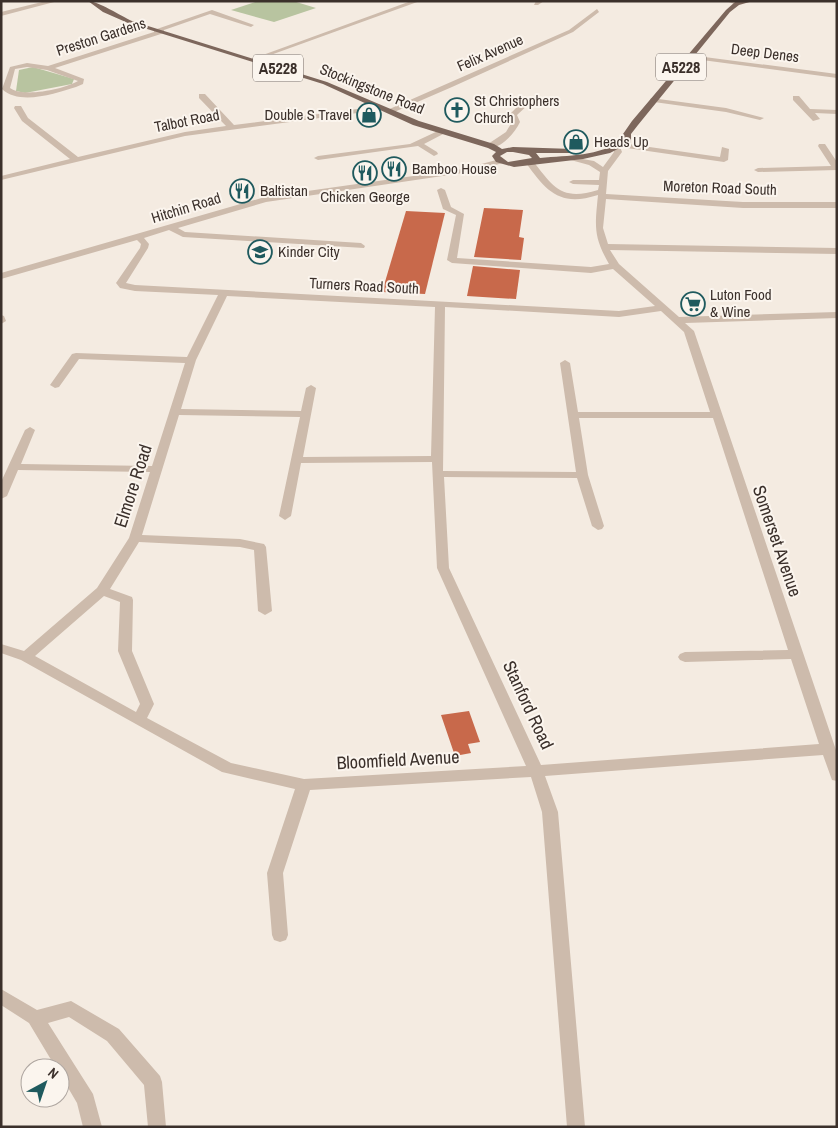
<svg xmlns="http://www.w3.org/2000/svg" width="838" height="1128" font-family="'Archivo Narrow',sans-serif">
	<rect width="100%" height="100%" fill="#f4ebe1"/>
	<g fill="#b8c4a0">
		<polygon points="258,1 293,1 316,8 274,22 231,10"/>
		<polygon points="33,67 74,79 72,84 25,93 16,91 19,70"/>
	</g>
	<g fill="#c8694b">
		<polygon points="484,208 523,210 519,237 524,238 521,260 474,257"/>
		<polygon points="406,211 445,213 425,294 382,292"/>
		<polygon points="473,266 520,270 516,299 467,296"/>
		<polygon points="469,711 480,742 468,744 471,753 455,756 441,715"/>
	</g>
	<g fill="none" stroke-linecap="round" stroke-linejoin="round">
		<g fill="#cdbbac" fill-rule="evenodd">
			<polygon points="46,1 58,1 1,16 1,12"/>
			<polygon points="411,1 420,1 254,61 249,60"/>
			<polygon points="536,1 544,1 538,5 534,5"/>
			<polygon points="726,1 740,3 737,5"/>
			<polygon points="597,9 599,12 573,32 452,87 392,113 385,111 569,30"/>
			<path d="M212 10 254 25 251 27 210 14 164 30V33L55 68 84 79 83 84 76 87C56 93 20 106 2 89L10 67 27 63 48 66 154 32V30ZM27 67 47 70 78 81C65 89 23 98 10 88L15 69Z"/>
			<polygon points="689,55 837,74 837,78 687,58 687,56"/>
			<polygon points="199,94 205,94 234,125 380,106 384,108 380,110 185,136 1,180 1,176 70,159 22,121 14,108 15,106 21,106 28,118 78,157 185,132 226,126 199,98"/>
			<polygon points="793,96 799,96 810,109 837,110 837,114 815,113 820,119 813,121 793,100"/>
			<polygon points="651,98 726,108 764,118 760,120 726,112 654,102 650,100"/>
			<path d="M522 102 529 104 517 115 520 122C515 133 501 149 488 148V144L506 132 512 122 509 115Z"/>
			<polygon points="440,130 447,132 424,144 437,152 438,154 434,156 418,146 318,160 314,158 318,156 410,144"/>
			<path d="M607 141 720 157 722 147 729 149 728 160 724 162 620 147 622 152 608 171 606 194 743 202H837V208H743L606 199 603 228 608 244 837 248V254L610 250 619 264 679 317 837 312V318L685 323 694 331 837 753V781L832 780 823 755 545 776 558 812 585 1127H567L542 812 531 777 310 790 283 873 288 935 286 940 280 942 274 940 272 935 267 873 295 789 222 772 21 660 1 653V644L24 651 97 588 129 538 150 472 18 470 7 496 1 499V482L25 430 30 427 35 430 21 464 152 466 185 363 79 359 59 387 55 388 50 385 72 354 76 353 187 357 218 295 135 291 120 288 116 283 140 248 141 244 137 240 1 279V273L265 197 463 169 500 159 504 161 503 163 463 173 266 202 178 228 185 232 361 243 365 246 364 248 183 237 169 230 144 238 149 244 148 248 126 283 135 285 619 311 655 306 613 269 591 273 452 263 447 260 456 215 443 209 437 190 441 188 445 190 451 207 464 214 457 258 591 267 609 264C593 236 595 226 598 195 560 207 547 192 526 163L533 161C554 188 562 201 598 190L599 185 573 184 569 182 573 180H599L600 172 589 165 567 159 571 157 594 161 603 167 614 152 613 148 615 146 607 145ZM227 296 435 307 431 456 303 457 316 388 311 385 306 388 301 411 181 409 196 360ZM445 307 619 317 661 311 684 332 710 412H578L570 363 565 360 560 363 576 472 443 471ZM179 415 300 417 279 516 285 520 291 516 301 463 432 462 437 568 526 766 304 779 231 763 147 718 154 704 132 651 133 600 132 597 110 589 139 542 240 547 254 550 258 611 265 615 272 611 266 547 264 544 240 539 142 535ZM579 418H713L788 650 685 652 680 654 678 657 680 660 685 662 791 659 819 744 541 765 449 568 444 477 577 478 592 526 598 530 602 529 604 526 588 475ZM104 596 120 602 118 651 140 704 136 712 35 656Z"/>
			<polygon points="819,144 825,144 837,162 837,170 758,172 754,170 758,168 831,166 818,146"/>
			<polygon points="1,315 4,316 6,321 1,324"/>
			<polygon points="1,989 37,1010 71,1001 119,1029 160,1076 162,1082 166,1127 148,1127 144,1085 107,1041 69,1017 48,1023 93,1094 102,1127 83,1127 77,1103 60,1074 60,1068 56,1068 29,1023 1,1005"/>
		</g>
		<path fill="#7d675c" fill-rule="evenodd" d="M88 1C98 1 121 16 132 21L327 82 419 121 494 144 502 149 513 147 573 149 577 151 573 153H536L540 158C569 155 598 157 624 139L623 134 632 121 726 10 735 2 753 1 739 5 730 12 638 125 631 134V142L610 153 583 159 514 167 496 162 492 156 496 152 488 148 413 125 323 84 128 23 103 12ZM513 152 529 155 532 158 508 162 500 156 507 152Z"/>
	</g>
	<defs>
		<g id="church-ring" transform="scale(1.25)"><circle r="9.5" fill="#fbf5ee" stroke="#1f5a5e" stroke-width="1.5"/><path d="M-1.2-6h2.4v3.5h3.3v2.4h-3.3V6h-2.4V-.1h-3.3v-2.4h3.3Z" fill="#1f5a5e"/></g>
		<g id="shop-ring" transform="scale(1.25)"><circle r="9.5" fill="#fbf5ee" stroke="#1f5a5e" stroke-width="1.5"/><path d="M-5-2.5h2.3a2.7 3.5 0 0 1 5.4 0H5L5.5 6h-11ZM-1.5-2.5h3a1.5 2.3 0 0 0-3 0Z" fill="#1f5a5e"/></g>
		<g id="restaurant-ring" transform="scale(1.25)"><circle r="9.5" fill="#fbf5ee" stroke="#1f5a5e" stroke-width="1.5"/><path d="M-5-6h1v4h1v-4h1v4h1v-4h1v5L-1.5 .5V6h-2V.5L-5-1ZM5-6V6H3V1.5H1.5Q1.5-4 5-6Z" fill="#1f5a5e"/></g>
		<g id="school-ring" transform="scale(1.25)"><circle r="9.5" fill="#fbf5ee" stroke="#1f5a5e" stroke-width="1.5"/><path d="M0-5L7-2L0 1L-7-2ZM-4 1L0 2.5L4 1V4Q0 6-4 4Z" fill="#1f5a5e"/></g>
		<g id="supermarket-ring" transform="scale(1.25)"><circle r="9.5" fill="#fbf5ee" stroke="#1f5a5e" stroke-width="1.5"/><path d="M-6-5.5h2.5l.6 2H6L4.5 2H-2.5L-4.4-4H-6ZM-1.5 3.2a1.3 1.3 0 1 0 .1 0ZM3 3.2a1.3 1.3 0 1 0 .1 0Z" fill="#1f5a5e"/></g>
	</defs>
	<g fill-rule="evenodd">
		<use href="#church-ring" x="457" y="110"/>
		<use href="#shop-ring" x="369" y="115"/>
		<use href="#shop-ring" x="576" y="142"/>
		<use href="#restaurant-ring" x="394" y="169"/>
		<use href="#restaurant-ring" x="365" y="173"/>
		<use href="#restaurant-ring" x="242" y="191"/>
		<use href="#school-ring" x="260" y="252"/>
		<use href="#supermarket-ring" x="693" y="304"/>
	</g>
	<g text-anchor="middle" stroke-width="4" stroke-linejoin="round" paint-order="stroke">
		<g font-size="15" fill="#3b302b" stroke="#fbf5ee">
			<text transform="translate(101 37) rotate(-18)" y="5">Preston Gardens</text>
			<text transform="translate(490 53) rotate(-24)" y="5">Felix Avenue</text>
			<text transform="translate(765 53) rotate(7)" y="5">Deep Denes</text>
			<text transform="translate(372 89) rotate(22)" y="5">Stockingstone Road</text>
			<text transform="translate(187 121) rotate(-11)" y="5">Talbot Road</text>
			<text transform="translate(720 188) rotate(2)" y="5">Moreton Road South</text>
			<text transform="translate(186 208) rotate(-17)" y="5">Hitchin Road</text>
			<text transform="translate(364 286) rotate(3)" y="5">Turners Road South</text>
		</g>
		<g font-size="15" fill="#3b302b" stroke="#fbf5ee" text-anchor="start">
			<text x="474" y="106">St Christophers<tspan x="474" dy="17">Church</tspan></text>
			<text x="352" y="120" text-anchor="end">Double S Travel</text>
			<text x="594" y="147">Heads Up</text>
			<text x="412" y="174">Bamboo House</text>
			<text x="260" y="196">Baltistan</text>
			<text x="365" y="202" text-anchor="middle">Chicken George</text>
			<text x="278" y="257">Kinder City</text>
			<text x="710" y="300">Luton Food<tspan x="710" dy="17">&amp; Wine</tspan></text>
		</g>
		<g fill="#fbf5ee" stroke="#756b66" stroke-width="1">
			<rect x="656" y="53.5" width="50" height="27" rx="4"/>
			<rect x="253" y="54.5" width="50" height="27" rx="4"/>
		</g>
		<g font-size="16" font-weight="bold" fill="#3b302b">
			<text x="681" y="73">A5228</text>
			<text x="278" y="74">A5228</text>
		</g>
		<g font-size="18" fill="#3b302b" stroke="#fbf5ee">
			<text transform="translate(133 486) rotate(-72)" y="6">Elmore Road</text>
			<text transform="translate(777 541) rotate(71)" y="6">Somerset Avenue</text>
			<text transform="translate(528 705) rotate(65)" y="6">Stanford Road</text>
			<text transform="translate(398 760) rotate(-3)" y="6">Bloomfield Avenue</text>
		</g>
	</g>
	<rect width="838" height="1128" fill="none" stroke="#3b302b" stroke-width="5"/>
	<g transform="translate(45 1083) rotate(40)"><circle r="24" fill="#fbf5ee" stroke="#aea6a0"/>
	<path d="M0-4L9 19L0 12L-9 19Z" fill="#1f5a5e"/>
	<text y="-8" font-size="14" font-weight="bold" text-anchor="middle" fill="#3b302b">N</text>
	</g>
</svg>
